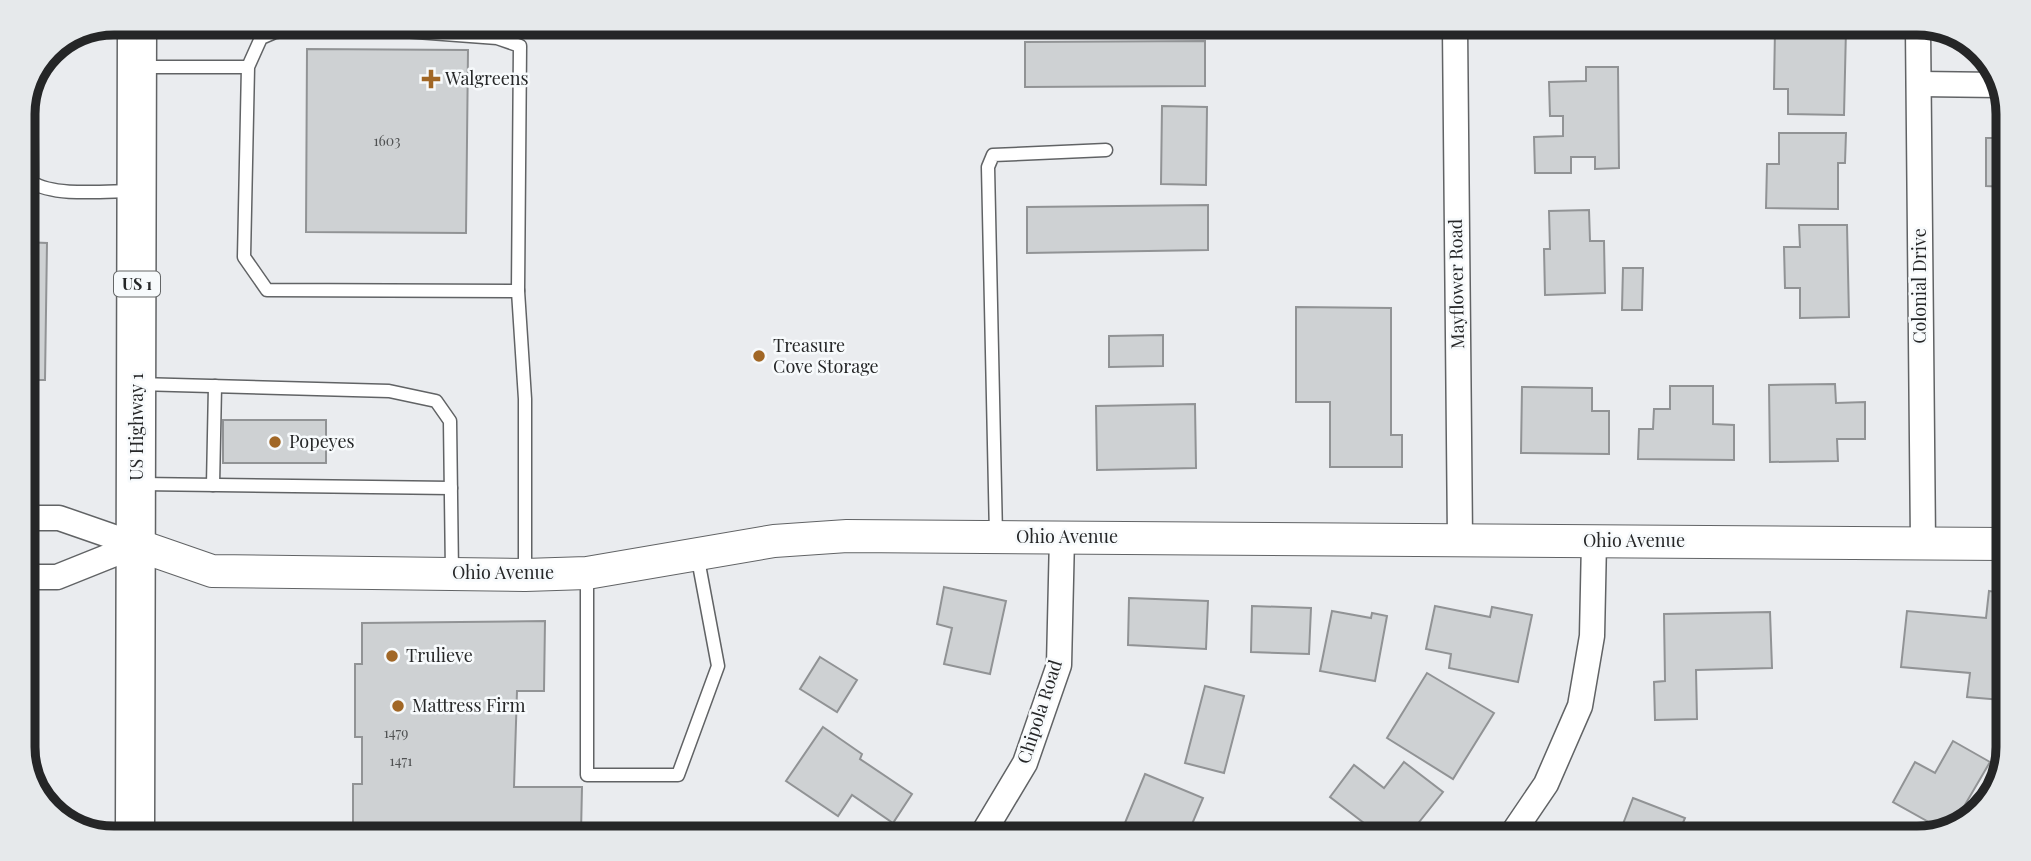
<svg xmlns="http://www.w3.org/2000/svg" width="2031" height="861" font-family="'Playfair Display',serif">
	<rect width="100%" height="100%" fill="#eaecef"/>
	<g fill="#ced1d3" stroke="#919395" stroke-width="2">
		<polygon points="1775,29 1846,29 1844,115 1788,114 1788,89 1774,89"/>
		<polygon points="1205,41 1205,86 1025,87 1025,42"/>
		<polygon points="307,49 468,50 466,233 306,232"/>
		<polygon points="1586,67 1618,67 1619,168 1595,169 1595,157 1571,157 1571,173 1535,173 1534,137 1563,136 1563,116 1550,116 1549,82 1586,81"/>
		<polygon points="1162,106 1207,107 1206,185 1161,184"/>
		<polygon points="1779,133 1846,133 1845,163 1838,163 1838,209 1766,208 1767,164 1779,164"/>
		<polygon points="1986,138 2008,138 2007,187 1986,186"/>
		<polygon points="1208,205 1208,250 1027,253 1027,207"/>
		<polygon points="1589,210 1590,241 1604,241 1605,293 1545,295 1544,249 1550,249 1549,211"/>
		<polygon points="1799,225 1847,225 1849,317 1800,318 1800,288 1785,288 1784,247 1800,247"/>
		<polygon points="23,242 47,243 45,380 23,380"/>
		<polygon points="1623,268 1643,268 1642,310 1622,310"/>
		<polygon points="1296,307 1391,308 1391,435 1402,435 1402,467 1330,467 1330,402 1296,402"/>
		<polygon points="1163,335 1163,366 1109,367 1109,336"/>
		<polygon points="1835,384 1836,403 1865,402 1865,439 1837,439 1838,461 1770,462 1769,385"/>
		<polygon points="1670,386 1713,386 1713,424 1734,425 1734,460 1638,459 1639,429 1653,429 1654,409 1670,409"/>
		<polygon points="1522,387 1592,388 1592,411 1609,411 1609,454 1521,453"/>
		<polygon points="1195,404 1196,468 1097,470 1096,406"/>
		<rect x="223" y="420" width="103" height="43"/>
		<polygon points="944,587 1006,601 990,674 944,664 952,628 937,624"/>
		<polygon points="1989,591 2003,593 2002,700 1967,697 1970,673 1901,667 1907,611 1986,618"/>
		<polygon points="1129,598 1208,601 1206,649 1128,645"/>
		<polygon points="1252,606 1311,608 1309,654 1251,652"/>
		<polygon points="1435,606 1490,617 1492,607 1532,615 1518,682 1449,668 1451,654 1426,649"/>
		<polygon points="1332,611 1371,618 1372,613 1387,616 1375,681 1320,671"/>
		<polygon points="1770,612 1772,668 1696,670 1697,719 1655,720 1654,682 1665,681 1664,614"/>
		<polygon points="545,621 544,691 517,691 514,787 582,787 581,833 353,832 353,784 362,784 362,737 355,737 355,664 362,664 362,623"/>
		<polygon points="820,657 857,680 837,712 800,689"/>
		<polygon points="1427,673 1494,713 1453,779 1387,738"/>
		<polygon points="1205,686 1244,696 1224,773 1185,763"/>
		<polygon points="823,727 862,754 860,759 912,794 893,823 852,795 838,816 786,781"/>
		<polygon points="1953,741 1990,762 1952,827 1943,830 1893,802 1915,762 1935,773"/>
		<polygon points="1404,762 1443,792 1408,836 1381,836 1330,797 1354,765 1384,788"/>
		<polygon points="1145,774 1203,798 1187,836 1120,835"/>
		<polygon points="1633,798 1685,818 1677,837 1618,837"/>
	</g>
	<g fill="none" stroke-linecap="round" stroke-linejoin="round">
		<g stroke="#616365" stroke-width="15">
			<g id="service">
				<polyline points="140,67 248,67 244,257 267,290 518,291 520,46 497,38 376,29 304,28 275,32 261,38 248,67"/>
				<path d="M31 90 32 182C53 197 107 191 133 191"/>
				<polyline points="518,291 525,399 525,574"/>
				<polyline points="138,384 389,391 436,401 450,421 452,573"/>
				<polyline points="141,484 451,488"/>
				<polyline points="213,485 215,386"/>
				<polyline points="996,536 988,167 993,155 1106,150"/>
				<polyline points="587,573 587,775 678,775 718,666 697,554"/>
			</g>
		</g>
		<g stroke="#616365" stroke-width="27">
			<g id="minor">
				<polyline points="1455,28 1460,540"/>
				<polyline points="1918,29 1923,543"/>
				<polyline points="1919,84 1999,85"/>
				<polyline points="23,518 59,518 137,545"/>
				<polyline points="23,577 57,577 137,545"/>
				<polyline points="982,835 1025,763 1059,665 1062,537"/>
				<polyline points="1510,837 1546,784 1580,706 1592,636 1594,541"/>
			</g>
		</g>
		<g stroke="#616365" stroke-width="34">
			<polyline id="tertiary" points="137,545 212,571 525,575 587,573 774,541 847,536 2004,544"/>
		</g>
		<g stroke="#616365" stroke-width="41">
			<polyline id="primary" points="135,832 137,23"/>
		</g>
		<use href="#service" stroke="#fff" stroke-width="12"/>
		<use href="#minor" stroke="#fff" stroke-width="24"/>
		<use href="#tertiary" stroke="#fff" stroke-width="32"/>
		<use href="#primary" stroke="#fff" stroke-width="38"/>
	</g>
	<g fill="#a16726" stroke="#f7fafc" stroke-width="2.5">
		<path d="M427.5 68.5h7v7h7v7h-7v7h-7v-7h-7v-7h7z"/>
		<circle cx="759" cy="356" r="7"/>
		<circle cx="275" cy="442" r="7"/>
		<circle cx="392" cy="656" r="7"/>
		<circle cx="398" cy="706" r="7"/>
	</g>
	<g text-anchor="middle" stroke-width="5" stroke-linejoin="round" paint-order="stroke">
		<g font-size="14" fill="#4f5152">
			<text x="387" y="146">1603</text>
			<text x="396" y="738">1479</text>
			<text x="401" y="766">1471</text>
		</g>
		<rect fill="#f7fafc" stroke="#646667" stroke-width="2" x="114" y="271.5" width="46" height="25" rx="5"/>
		<g font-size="16" font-weight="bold" fill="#252627">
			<text x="137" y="290">US 1</text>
		</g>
		<g font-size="18" fill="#252627" stroke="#f7fafc" text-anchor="start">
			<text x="445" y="85">Walgreens</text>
			<text x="773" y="352">Treasure<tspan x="773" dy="21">Cove Storage</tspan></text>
			<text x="289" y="448">Popeyes</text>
			<text x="406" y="662">Trulieve</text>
			<text x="412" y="712">Mattress Firm</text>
		</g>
		<g font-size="18" fill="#252627" stroke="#f7fafc">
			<text transform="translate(1457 284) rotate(-91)" y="6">Mayflower Road</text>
			<text transform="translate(1920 286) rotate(-90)" y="6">Colonial Drive</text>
			<text transform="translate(137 427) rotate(-90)" y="6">US Highway 1</text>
			<text x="1067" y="543">Ohio Avenue</text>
			<text x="1634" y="547">Ohio Avenue</text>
			<text x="503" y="579">Ohio Avenue</text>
			<text transform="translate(1040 712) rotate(-72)" y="6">Chipola Road</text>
		</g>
	</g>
	<path d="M0 0H2031V861H0ZM114 35H1917A79 79 0 0 1 1996 114V747A79 79 0 0 1 1917 826H114A79 79 0 0 1 35 747V114A79 79 0 0 1 114 35Z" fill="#e6e9eb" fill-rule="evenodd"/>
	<path fill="none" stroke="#252627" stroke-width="9" d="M114 35H1917A79 79 0 0 1 1996 114V747A79 79 0 0 1 1917 826H114A79 79 0 0 1 35 747V114A79 79 0 0 1 114 35Z"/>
</svg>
